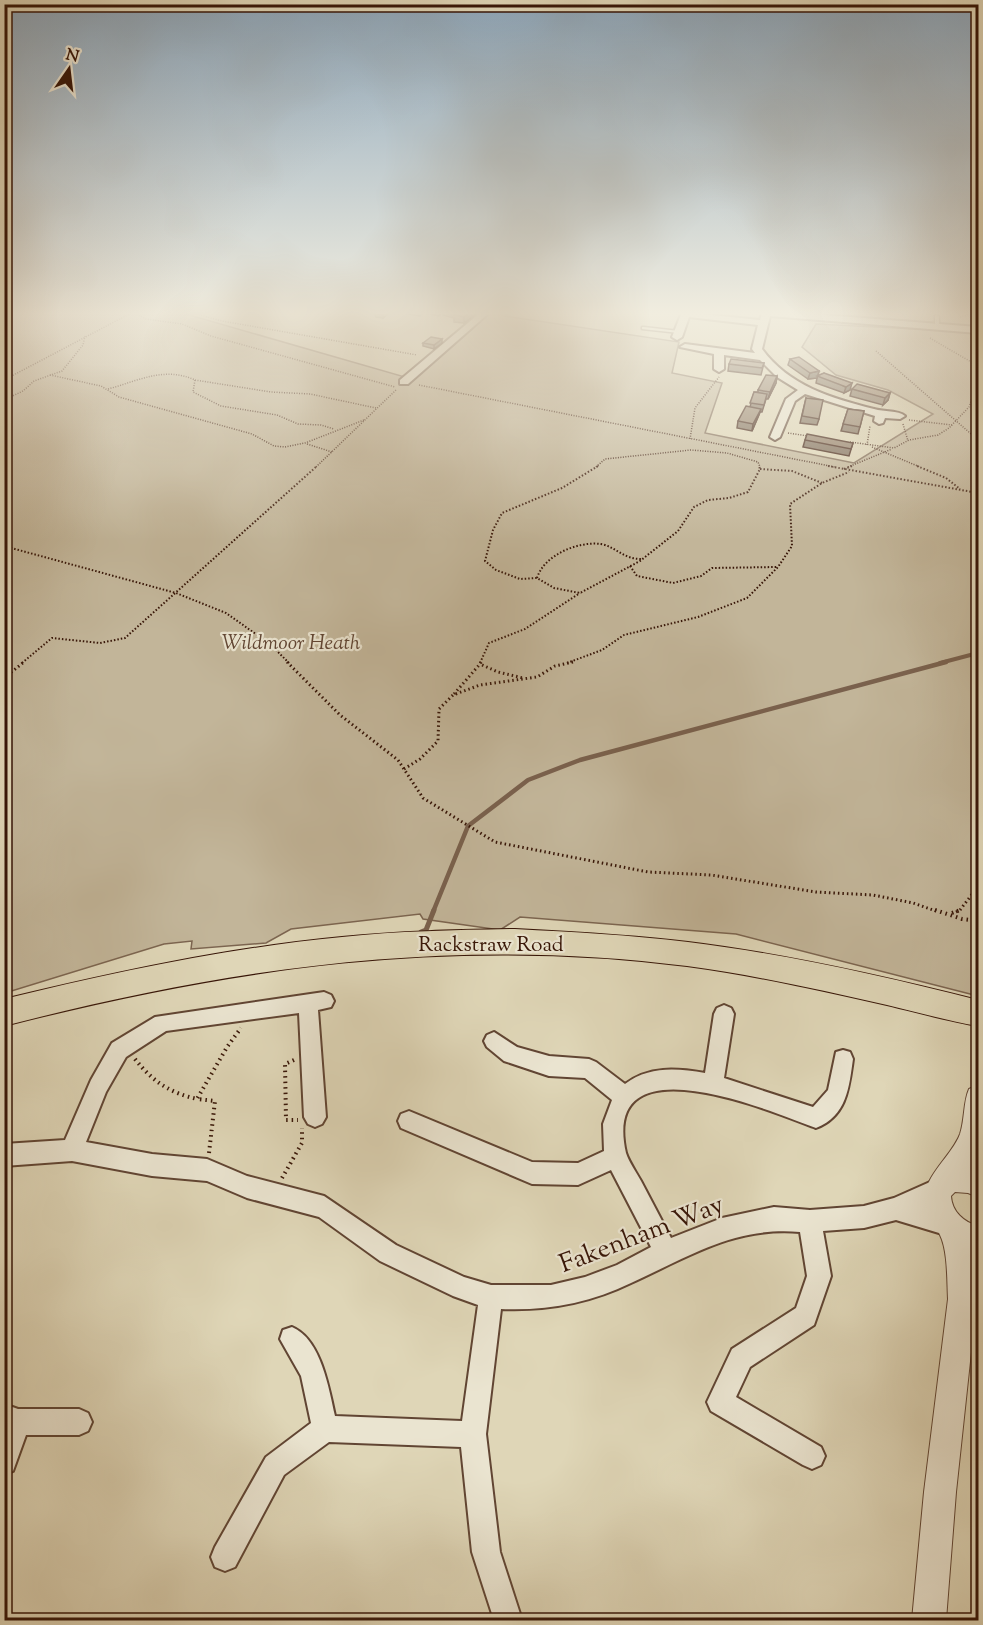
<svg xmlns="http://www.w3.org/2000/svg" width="983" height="1625" font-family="'Sorts Mill Goudy',serif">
	<rect width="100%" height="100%" fill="#dfd6b7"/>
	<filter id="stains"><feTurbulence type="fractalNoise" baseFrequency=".00333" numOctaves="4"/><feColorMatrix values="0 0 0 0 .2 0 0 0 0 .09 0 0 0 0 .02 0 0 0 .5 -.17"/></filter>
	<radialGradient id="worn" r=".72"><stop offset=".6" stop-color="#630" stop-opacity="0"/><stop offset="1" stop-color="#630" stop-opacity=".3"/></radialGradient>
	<polygon fill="#c2b599" stroke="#7c6550" stroke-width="1.5" points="4,312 179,312 408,378 478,312 508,312 504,316 679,342 672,373 722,383 705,433 854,463 933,414 888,390 836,375 802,347 816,324 978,332 978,996 736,934 520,917 500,930 423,919 420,914 291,929 266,943 191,949 192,941 164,944 5,993"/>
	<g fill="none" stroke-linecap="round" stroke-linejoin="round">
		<polyline stroke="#7a614d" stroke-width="4" points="940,663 978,653"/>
		<polyline stroke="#7a614d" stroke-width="4.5" points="433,912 468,826 528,780 580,760 946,662"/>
		<polyline stroke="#7a614d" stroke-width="5" points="421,932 426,930 434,910"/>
		<g stroke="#614533" stroke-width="3">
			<g id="service">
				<polygon points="935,315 939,316 939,324 942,329 938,329 935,324"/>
				<polygon points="644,327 679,331 681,332 679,333 642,329 642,327"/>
			</g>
		</g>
		<g stroke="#614533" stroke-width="4">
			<g id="minor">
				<polygon points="481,312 490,312 408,384 400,384 400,380"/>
				<path d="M682 312 760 320 762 312H787L978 327V333L770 316 762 349C789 386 831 398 874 409 884 412 898 410 905 416L900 419 885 418 883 423 879 424 874 421 875 416 805 394 795 401 780 437 775 440 770 437 786 399 798 390 777 377 760 360 724 355V369L719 372 714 369V354L680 347 685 344 755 353 752 349 758 325 689 317 682 337 677 340 672 337Z"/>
				<path d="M324 992 331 995 334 1001 331 1007 318 1010 326 1117 322 1124 315 1127 308 1124 304 1117 299 1013 166 1031 126 1057 106 1092 86 1142 152 1154 207 1159 247 1176 324 1196 396 1245 464 1277 491 1285H551L585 1277 617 1265 651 1247 611 1170 578 1185 532 1184 401 1128 398 1121 401 1114 409 1111 532 1162 578 1163 604 1151 603 1124 612 1100 585 1078 549 1076 504 1061 487 1047 484 1041 487 1035 494 1032 517 1047 549 1056 589 1059 596 1062 625 1084C649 1066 676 1068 705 1073L714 1014 717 1008 724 1005 731 1008 734 1014 724 1078 813 1107 828 1090 836 1052 843 1050 850 1052 853 1059C849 1087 847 1116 816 1128 770 1111 600 1038 626 1153 629 1162 636 1172 641 1181 651 1200 661 1219 671 1238L722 1218 774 1207 810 1210 864 1206 894 1198 939 1178 947 1181 950 1189 947 1197 926 1207 957 1217 960 1225 957 1233 949 1236 896 1220 864 1228 823 1231 831 1276 814 1325 750 1367 736 1397 821 1447 825 1456 821 1465 812 1469 803 1465 711 1411 707 1402 732 1349 796 1308 807 1276 800 1232C735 1226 688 1257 631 1283 590 1303 547 1311 501 1309L486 1434 500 1552 522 1620H494L472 1552 461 1447 329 1442 284 1475 235 1567 225 1571 215 1567 211 1557 215 1547 266 1457 311 1423 301 1376 280 1339 283 1330 292 1327C321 1339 329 1389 335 1416L462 1421 478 1305 453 1296 380 1261 319 1217 247 1198 207 1181 152 1176 72 1161 4 1166V1144L65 1140 91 1080 112 1043 155 1017Z"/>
				<polygon points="4,1404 18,1409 79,1409 88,1413 92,1422 88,1431 79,1435 26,1435 13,1471 4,1475"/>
			</g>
		</g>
		<g stroke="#614533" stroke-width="2">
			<path id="tertiary" d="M978 1085V1197L968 1193 955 1192 951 1196C952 1212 964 1222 978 1226V1252L971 1251 972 1258 978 1255V1308L975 1315 956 1492 946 1620H912L924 1492 948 1299C947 1281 948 1251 940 1235 936 1224 926 1216 925 1202 922 1177 952 1156 960 1134 965 1119 963 1103 969 1089Z"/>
		</g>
		<g stroke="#371507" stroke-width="2">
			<path id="primary" d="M515 929C573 932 630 935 688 942 786 954 883 976 978 1000V1026C948 1021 917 1012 887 1005 821 990 754 975 687 966 451 936 233 967 4 1026V999C116 972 227 948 342 937 399 931 457 930 515 929Z"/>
		</g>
		<g stroke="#371507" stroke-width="1.5" stroke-dasharray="1 1.5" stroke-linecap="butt">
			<polyline points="132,312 146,319 182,324 211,336 395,387"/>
			<polyline points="189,312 222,321 417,355"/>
			<polyline points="960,317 978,312"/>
			<polyline points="930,338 978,366"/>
			<polyline points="876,351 978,440"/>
			<polyline points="50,375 101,386 119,397 252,434 274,446 285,447 305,443 364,420"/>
			<polyline points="4,380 133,312"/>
			<polyline points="195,380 271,392 310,394 376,408"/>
			<polyline points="419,385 835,467"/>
			<path d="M108 389C138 381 164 366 195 380L193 392 221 406 277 415 298 424 321 425 334 429"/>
			<polyline points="4,400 23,391 34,381 62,371 83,345 85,336"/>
			<polyline points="909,420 952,425"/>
			<polyline points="903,424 908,441"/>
			<polyline points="788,433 808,436"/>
			<polyline points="690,439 695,408 719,377"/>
			<polyline points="850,442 894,448 909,440 938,435 949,428 969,407 978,380"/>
			<polyline points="307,444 332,452"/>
			<polyline points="867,445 870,426"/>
			<polyline points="872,447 920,467"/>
			<polyline points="316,467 397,389"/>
			<polyline points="596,467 605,459 691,450 727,453 758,462 760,467"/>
			<polyline points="848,467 892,449"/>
		</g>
		<g stroke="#371507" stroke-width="2" stroke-dasharray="1.5 2" stroke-linecap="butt">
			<polyline points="598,466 562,488 502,513 493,530 485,561 496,570 520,579 537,578 554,588 580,593 640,561 678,531 694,507 708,500 729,498 748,492 760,469 759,466"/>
			<polyline points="828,466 978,493"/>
			<polyline points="917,466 946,478 960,489"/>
			<polyline points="760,469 792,471 822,483"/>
			<polyline points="844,469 852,466"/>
			<polyline points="4,546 176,593 226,613 270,644 289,663"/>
			<polyline points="630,566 637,576 673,583 701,576 712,568 777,567"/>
			<path d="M537 578C544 555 578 541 601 544 616 547 623 559 641 559"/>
			<polyline points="22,663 52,638 100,643 125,638 317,466"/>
			<polyline points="480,663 489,643 525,629 580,593"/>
			<polyline points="567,663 602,650 624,635 698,617 747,598 778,567 792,546 790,504 822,483 849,472"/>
		</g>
		<g stroke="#371507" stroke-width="3" stroke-dasharray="1.5 3" stroke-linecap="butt">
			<polyline points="287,662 340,715 398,760 423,798 495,842 648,872 711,875 816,892 873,895 913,903 939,912"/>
			<polyline points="481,662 480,664 498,672 523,678"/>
			<polyline points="4,678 24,662"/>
			<polyline points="454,694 480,664"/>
			<polyline points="404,769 420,759 438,741 439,709 453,695 480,685 537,677 555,666 573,662"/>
			<polyline points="956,912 960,910 973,893 978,893"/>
		</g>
		<g stroke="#371507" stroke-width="4" stroke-dasharray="1.5 4" stroke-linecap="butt">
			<polyline points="935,910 962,919 978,921"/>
			<polyline points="952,913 960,910"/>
			<path d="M135 1059C152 1081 170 1093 197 1099"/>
			<polyline points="294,1060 285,1064 286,1120 298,1120"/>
			<polyline points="209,1153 215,1101 197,1099 227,1047 241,1028"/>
			<polyline points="282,1178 302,1143 302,1128"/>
		</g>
		<use href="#service" fill="#eae4d0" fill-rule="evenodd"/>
		<use href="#minor" fill="#eae4d0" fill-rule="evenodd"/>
		<use href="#tertiary" fill="#eae4d0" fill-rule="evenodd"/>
		<use href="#primary" fill="#dfd6b7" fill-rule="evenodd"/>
	</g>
	<g fill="#7a6855" stroke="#371507" stroke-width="1.5">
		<polygon points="409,312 424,312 420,316 409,314"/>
		<polygon points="425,312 477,312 477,313 464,323 454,322 454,318 443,315 443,312 439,316 425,313"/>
		<polygon points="389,313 383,318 376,317 375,314"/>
		<polygon points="423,343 442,343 434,349 423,346"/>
		<polygon points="790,359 819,371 818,376 824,373 850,390 844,393 816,383 817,378 808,379 788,365"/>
		<polygon points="764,363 761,375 728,371 729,364"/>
		<polygon points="777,376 776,383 768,399 766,399 762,412 760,412 752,431 737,428 738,421 750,407 754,392 758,392 758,390"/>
		<polygon points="852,389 890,393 888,400 883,405 850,396"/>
		<polygon points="806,398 819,419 817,425 800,423"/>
		<polygon points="848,409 864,411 858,434 841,431"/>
		<polygon points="805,440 853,443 849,456 803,447"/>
	</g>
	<g fill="#635545" stroke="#371507" stroke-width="1.5">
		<polygon points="387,312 389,312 389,313 383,318 383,315"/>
		<polygon points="470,312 477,312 477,313 464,323 464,317"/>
		<polygon points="442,339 442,343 434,349 434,345"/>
		<polygon points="819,371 817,378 808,379 810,373"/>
		<polygon points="777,376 776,383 768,399 770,392"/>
		<polygon points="852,383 850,390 844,393 846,387"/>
		<polygon points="890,393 888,400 883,405 885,398"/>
		<polygon points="761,409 759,415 752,431 753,424"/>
	</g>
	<g fill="#8e7963" stroke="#371507" stroke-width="1.5">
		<polygon points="377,312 387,312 383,315 375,314"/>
		<polygon points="443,312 457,312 454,314"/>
		<polygon points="458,312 470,312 464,317 454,315"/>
		<polygon points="431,337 442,339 434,345 423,343"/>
		<polygon points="799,357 819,371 810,373 790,359"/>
		<polygon points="731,359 764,363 762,368 729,364"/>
		<polygon points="824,373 852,383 846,387 817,376"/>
		<polygon points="766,375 777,376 770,392 758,390"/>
		<polygon points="857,384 890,393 885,398 852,389"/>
		<polygon points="754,392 767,394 764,405 750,403"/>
		<polygon points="806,398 823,400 819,419 802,416"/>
		<polygon points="746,406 761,409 753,424 738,421"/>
		<polygon points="848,409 864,411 860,427 843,424"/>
		<polygon points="807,434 853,443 851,449 805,440"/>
	</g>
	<linearGradient id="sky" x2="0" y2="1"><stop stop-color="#8da7bc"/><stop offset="0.58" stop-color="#f1eddf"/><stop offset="1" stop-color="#f1eddf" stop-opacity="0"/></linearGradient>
	<rect width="983" height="540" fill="url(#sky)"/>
	<g text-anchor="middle" stroke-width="4.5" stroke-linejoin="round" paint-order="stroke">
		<g font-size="21" font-style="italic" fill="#614533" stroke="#eae4d0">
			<text x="291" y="649">Wildmoor Heath</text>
		</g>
		<g font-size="21" fill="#371507" stroke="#eae4d0">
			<text x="491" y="951">Rackstraw Road</text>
		</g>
		<g font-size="26" fill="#371507" stroke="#eae4d0">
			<text transform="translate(641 1233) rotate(-21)" y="9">Fakenham Way</text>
		</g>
	</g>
	<rect width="983" height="1625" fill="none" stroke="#dfd6b7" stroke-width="24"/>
	<rect x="6" y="6" width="971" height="1613" fill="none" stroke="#371507" stroke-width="3"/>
	<rect x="12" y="12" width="959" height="1601" fill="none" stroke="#371507" stroke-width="1.5"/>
	<g transform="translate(69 69) rotate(14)" stroke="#eae4d0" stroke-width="4.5" paint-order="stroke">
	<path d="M0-4.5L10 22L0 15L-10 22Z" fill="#371507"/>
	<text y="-9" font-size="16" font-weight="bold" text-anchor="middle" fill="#371507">N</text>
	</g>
	<rect width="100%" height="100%" filter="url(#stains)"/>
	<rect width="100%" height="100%" fill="url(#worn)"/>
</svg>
